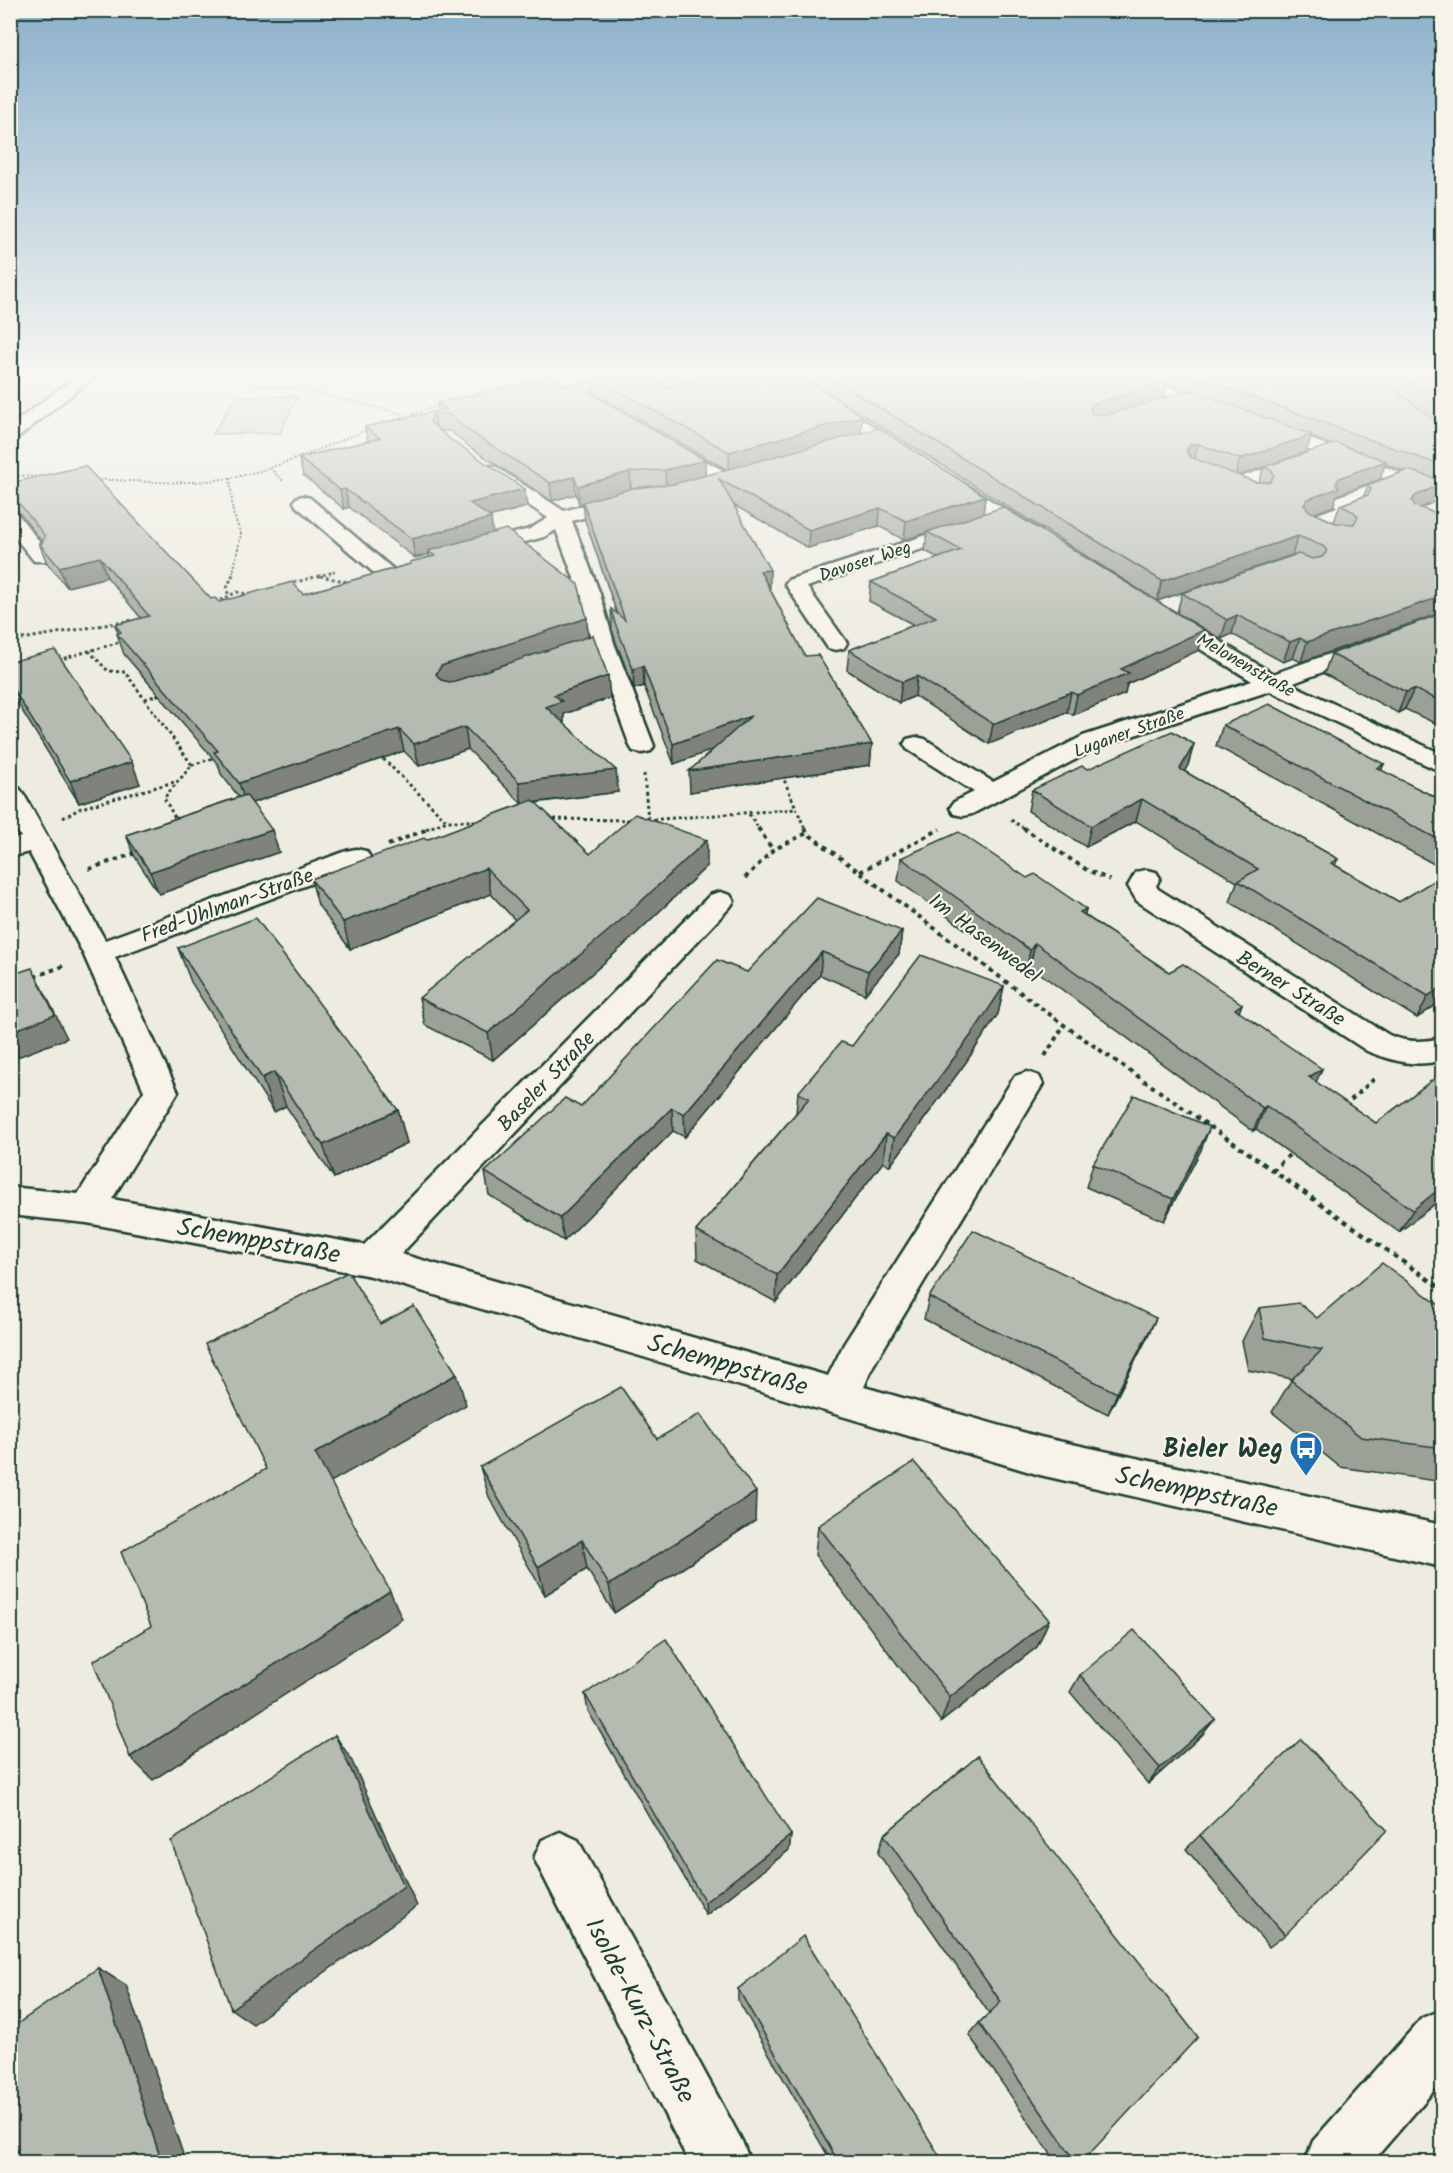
<svg xmlns="http://www.w3.org/2000/svg" width="1453" height="2173" font-family="Kalam,sans-serif">
	<rect width="100%" height="100%" fill="#eeece1"/>
	<filter id="ink" filterUnits="userSpaceOnUse"><feTurbulence type="fractalNoise" baseFrequency=".0167" numOctaves="2"/><feDisplacementMap in="SourceGraphic" scale="12" xChannelSelector="R" yChannelSelector="G"/><feConvolveMatrix kernelMatrix="1 2 1 2 8 2 1 2 1" color-interpolation-filters="sRGB"/></filter>
	<g filter="url(#ink)">
		<polygon fill="#ddddd2" points="11,376 87,376 72,389 11,428"/>
		<polygon fill="#cccfc4" stroke="#76867c" stroke-width="1.5" points="298,396 280,433 213,434 235,397"/>
		<g fill="none" stroke-linecap="round" stroke-linejoin="round">
			<g stroke="#1f3d34" stroke-width="5">
				<g id="minor">
					<polygon points="77,376 95,376 16,439 10,440 10,426"/>
					<polygon points="778,376 797,376 915,454 912,458 900,458"/>
					<polygon points="1118,376 1140,376 1225,407 1227,411 1225,415 1213,415 1120,379"/>
					<path d="M1267 423 1442 488V499L1403 485 1358 502 1363 507 1361 511 1328 523 1344 531 1347 535 1344 539C1332 542 1309 533 1301 523L1304 519 1337 507 1332 502 1334 498 1386 479 1261 432 1259 428 1261 424Z"/>
					<polygon points="667,441 732,475 735,479 732,483 720,483 661,450 658,446 661,442"/>
					<path d="M1303 456 1309 457 1312 461 1309 465 1252 485 1265 490 1267 494 1265 498C1253 501 1233 494 1226 485L1229 481Z"/>
					<polygon points="490,466 496,467 564,511 628,493 635,495 637,499 635,503 572,521 600,594 614,643 654,746 651,751 642,753 633,751 630,746 592,643 580,594 556,530 544,537 476,555 469,553 466,549 469,545 530,529 548,518 484,475 481,471 484,467"/>
					<polygon points="947,476 953,477 1040,531 1043,535 1040,539 1026,539 941,485 938,481 941,477"/>
					<polygon points="303,496 310,498 394,570 397,574 394,578 387,580 380,578 296,506 294,502 296,498"/>
					<polygon points="10,511 17,513 48,553 51,557 48,561 34,561 10,531"/>
					<polygon points="967,522 974,524 977,528 974,532 807,587 847,643 844,648 836,650 828,648 785,584 788,580"/>
					<polygon points="1163,610 1171,611 1273,674 1442,614 1442,627 1291,684 1442,754 1442,770 1433,768 1270,691 1101,746 972,814 963,816 954,814 950,808 954,802 974,792 907,749 904,744 907,739 916,737 925,739 993,782 1083,736 1252,681 1155,621 1152,616 1155,611"/>
					<polygon points="10,785 19,788 23,793 105,940 346,851 356,849 366,851 370,857 366,863 115,957 178,1092 112,1199 364,1245 710,895 720,892 730,895 734,901 730,907 401,1254 828,1376 844,1344 1015,1076 1027,1072 1039,1076 1043,1084 873,1366 864,1387 1040,1437 1442,1525 1442,1567 1040,1475 371,1276 87,1223 10,1215 10,1187 78,1194 144,1091 83,953 29,852 10,857 10,840 21,837 10,818"/>
					<path d="M1146 870 1156 872 1160 878 1156 886 1158 889 1389 1035C1408 1043 1423 1042 1442 1038V1060C1416 1068 1392 1061 1367 1051L1137 901 1128 886 1136 872Z"/>
					<polygon points="560,1832 578,1840 742,2141 750,2162 689,2162 534,1858 542,1840"/>
					<polygon points="1442,2010 1442,2081 1372,2162 1305,2162 1313,2141 1422,2018"/>
				</g>
			</g>
			<g stroke="#1f3d34" stroke-width="2" stroke-dasharray="2 2" stroke-linecap="butt">
				<polyline points="653,381 699,379"/>
				<polyline points="249,384 311,391 403,414"/>
				<polyline points="560,385 597,383"/>
				<polyline points="382,424 440,405"/>
				<polyline points="270,468 284,482"/>
				<polyline points="10,475 42,477"/>
				<polyline points="230,478 233,513 241,534 233,573"/>
				<path d="M92 479C138 481 185 486 230 478 278 469 324 447 369 429"/>
				<polyline points="329,573 336,571"/>
			</g>
			<g stroke="#1f3d34" stroke-width="3" stroke-dasharray="3 3" stroke-linecap="butt">
				<polyline points="320,576 348,582"/>
				<polyline points="288,584 334,572"/>
				<polyline points="228,594 227,588 234,572"/>
				<polyline points="215,603 237,592 253,595"/>
				<polyline points="10,641 134,620"/>
				<polyline points="124,641 89,651 108,671 125,672 192,765 164,798 178,823"/>
				<polyline points="58,660 89,651"/>
				<polyline points="145,699 161,694"/>
				<polyline points="379,755 447,821"/>
				<polyline points="192,765 217,757"/>
				<polyline points="644,774 648,820"/>
				<polyline points="782,775 805,829"/>
				<polyline points="749,814 759,829"/>
				<polyline points="63,818 81,808 178,781"/>
				<polyline points="548,819 631,820"/>
				<polyline points="647,820 797,809"/>
				<polyline points="1011,820 1025,829"/>
				<polyline points="426,829 447,821 484,821"/>
			</g>
			<g stroke="#1f3d34" stroke-width="4" stroke-dasharray="4.5 4.5" stroke-linecap="butt">
				<polyline points="758,828 773,850"/>
				<polyline points="805,828 807,833 1064,1025 1264,1164"/>
				<polyline points="1023,828 1087,870 1110,880"/>
				<polyline points="388,845 430,828"/>
				<polyline points="89,869 136,853"/>
				<polyline points="860,872 940,829"/>
				<polyline points="745,878 773,850 807,833"/>
				<polyline points="34,977 63,966"/>
				<polyline points="1045,1056 1064,1025"/>
				<polyline points="1344,1106 1374,1079"/>
				<polyline points="1279,1164 1294,1151"/>
			</g>
			<g stroke="#1f3d34" stroke-width="4.5" stroke-dasharray="5 5" stroke-linecap="butt">
				<polyline points="1262,1163 1442,1289"/>
				<polyline points="1272,1171 1281,1163"/>
				<polyline points="10,1355 15,1373 10,1392"/>
			</g>
			<use href="#minor" fill="#f7f3e8" fill-rule="evenodd"/>
		</g>
		<g fill="#9ca197" stroke="#1f3d34" stroke-width="1.5" fill-rule="evenodd">
			<path d="M801 376H1443V489L1438 500 1421 508 1440 515 1443 508V612L1301 662 1293 658 1283 662 1232 634 1221 639 1177 613 1182 593 1293 555 1157 601ZM1167 384 1187 391 1164 398ZM1311 437 1331 445 1264 467 1259 482H1255L1238 475 1306 452ZM1385 464 1404 471 1368 485 1364 496 1340 505 1334 522 1314 513 1333 506 1337 495 1380 479Z"/>
			<path d="M592 379 667 387 862 416 861 433 985 496 983 514 1199 650 1127 684 1125 694 1073 715 1067 712 989 744 915 696 899 703 847 670 849 650 914 625 869 601 871 582 939 558 925 551 927 533 904 540 879 526 808 548 734 505 770 589 805 656 872 744 870 765 690 792 712 750 674 764 644 686 634 689 616 642 612 629 611 609 617 614 585 520 583 503 579 504 576 494 552 501 468 446 450 431H440L527 507 488 517 492 533 588 637 610 698 564 714V723L618 792 535 803 590 854 707 866 622 947 493 1060 425 1025 419 998 515 920 491 894 350 949 318 905 311 879 426 840 522 804 468 749 419 766 404 751 252 803 279 852 159 894 135 857 126 835 239 797 221 774 218 764 124 654 117 634 118 633 115 625 141 618 107 577 67 587 47 563 39 543 42 542 19 512 10 510V483L211 599 219 602 303 594 410 564V562L429 557V554L415 558 349 507 344 509 303 475 299 458 368 441 365 427 438 411 437 403 566 386 584 389 593 395ZM596 397H600L728 470 705 476V460Z"/>
			<polygon points="1443,613 1443,727 1405,709 1398,713 1324,674 1331,654"/>
			<polygon points="10,662 140,784 79,803 10,691"/>
			<polygon points="1223,725 1382,771 1443,801 1443,869 1216,746"/>
			<polygon points="1194,744 1188,765 1184,771 1338,859 1335,865 1399,902 1443,875 1443,1000 1417,1018 1230,902 1237,882 1136,821 1086,847 1028,811 1032,790 1088,769"/>
			<polygon points="901,858 1027,878 1086,909 1085,915 1169,972 1239,1012 1316,1082 1376,1123 1443,1072 1443,1196 1441,1199 1399,1232 1256,1129 1253,1131 1030,966 1026,973 898,881"/>
			<polygon points="902,931 899,954 865,994 820,975 685,1137 673,1131 564,1241 489,1195 485,1172 581,1107 747,972"/>
			<polygon points="178,948 398,1110 407,1143 334,1178 286,1106 274,1112 191,982"/>
			<polygon points="1004,986 998,1014 966,1062 890,1166 883,1162 776,1302 697,1259 696,1231 796,1113 798,1093 852,1046"/>
			<polygon points="1201,1150 1164,1221 1086,1187 1093,1164"/>
			<polygon points="929,1297 1156,1318 1146,1340 1108,1414 924,1319"/>
			<polygon points="1259,1308 1317,1318 1443,1308 1443,1482 1340,1467 1272,1412 1292,1379 1248,1370 1242,1341"/>
			<polygon points="480,1467 755,1521 614,1613 587,1569 545,1595 489,1497"/>
			<polygon points="818,1526 1049,1620 1037,1647 941,1722 815,1555"/>
			<polygon points="1080,1675 1215,1719 1202,1735 1148,1784 1070,1692"/>
			<polygon points="585,1694 791,1835 789,1850 706,1915 588,1711"/>
			<polygon points="978,1756 1081,2163 1057,2163 969,2035 979,2023 989,2013 878,1853 884,1835"/>
			<polygon points="1200,1835 1285,1935 1269,1947 1186,1849"/>
			<polygon points="738,1989 944,2163 832,2163 738,2000"/>
		</g>
		<g fill="#7f837b" stroke="#1f3d34" stroke-width="1.5">
			<polygon points="1020,376 1063,376 1021,387"/>
			<polygon points="1168,381 1164,398 1087,427 1092,404"/>
			<polygon points="434,414 437,431 430,422"/>
			<polygon points="862,416 861,434 729,471 729,452"/>
			<polygon points="1312,435 1306,452 1235,477 1240,459"/>
			<polygon points="1191,444 1198,444 1194,461 1186,451"/>
			<polygon points="705,460 705,477 666,488 665,470"/>
			<polygon points="1386,461 1380,479 1337,495 1333,506 1302,518 1304,505 1308,499 1339,478"/>
			<polygon points="630,472 631,490 579,504 578,486"/>
			<polygon points="574,477 576,494 552,501 550,483"/>
			<polygon points="1443,483 1443,489 1438,500 1408,514 1412,501 1415,496"/>
			<polygon points="345,489 349,507 344,509 340,490"/>
			<polygon points="525,489 527,507 472,521 470,503"/>
			<polygon points="985,496 983,514 904,540 906,521"/>
			<polygon points="880,508 879,526 808,548 809,530"/>
			<polygon points="491,518 493,537 428,551 429,554 415,558 412,539"/>
			<polygon points="1298,536 1292,555 1157,601 1162,581"/>
			<polygon points="100,557 107,577 67,587 59,567"/>
			<polygon points="770,570 770,589 760,571"/>
			<polygon points="10,588 15,600 10,601"/>
			<polygon points="1443,596 1443,612 1301,662 1307,642"/>
			<polygon points="1237,615 1232,634 1221,639 1227,620"/>
			<polygon points="587,618 588,639 439,695 436,674 441,666"/>
			<polygon points="1204,630 1199,650 1127,684 1125,694 1073,715 1077,695 1121,669"/>
			<polygon points="1300,638 1293,658 1283,662 1290,642"/>
			<polygon points="643,666 644,686 634,689 633,669"/>
			<polygon points="608,676 610,698 564,714 564,722 548,728 546,707 554,695"/>
			<polygon points="917,676 915,696 899,703 902,682"/>
			<polygon points="1414,689 1405,709 1398,713 1406,692"/>
			<polygon points="1071,692 1067,712 989,744 993,724"/>
			<polygon points="751,716 751,736 674,764 673,744"/>
			<polygon points="465,727 468,749 419,766 414,744"/>
			<polygon points="399,729 404,751 246,805 239,783"/>
			<polygon points="872,744 870,765 690,792 689,771"/>
			<polygon points="1194,744 1188,765 1174,790 1180,769"/>
			<polygon points="132,762 140,784 79,803 70,781"/>
			<polygon points="1384,764 1376,785 1377,768"/>
			<polygon points="616,770 618,792 522,804 519,782"/>
			<polygon points="1142,799 1136,821 1086,847 1091,826"/>
			<polygon points="272,830 279,852 159,894 150,872"/>
			<polygon points="707,840 707,866 622,947 493,1060 488,1033"/>
			<polygon points="486,868 491,894 350,949 343,922"/>
			<polygon points="1086,909 1081,931 1080,912"/>
			<polygon points="902,931 899,954 865,994 868,971"/>
			<polygon points="1035,943 1030,966 1026,973 1030,950"/>
			<polygon points="822,952 820,975 685,1137 684,1114"/>
			<polygon points="1004,986 998,1014 966,1062 890,1166 894,1138"/>
			<polygon points="1443,986 1443,1000 1417,1018 1428,996"/>
			<polygon points="44,991 67,1038 10,1060 10,1032"/>
			<polygon points="1242,1004 1234,1027 1235,1009"/>
			<polygon points="1322,1069 1312,1091 1309,1077"/>
			<polygon points="274,1072 286,1106 274,1112 262,1078"/>
			<polygon points="1266,1106 1256,1129 1253,1131 1263,1108"/>
			<polygon points="672,1108 673,1131 564,1241 560,1218"/>
			<polygon points="398,1110 407,1143 334,1178 323,1145"/>
			<polygon points="1210,1127 1201,1150 1164,1221 1173,1199"/>
			<polygon points="886,1134 883,1162 776,1302 777,1275"/>
			<polygon points="1443,1182 1443,1196 1441,1199 1399,1232 1413,1210"/>
			<polygon points="1156,1318 1146,1340 1108,1414 1117,1393"/>
			<polygon points="457,1374 466,1405 329,1483 315,1453"/>
			<polygon points="756,1492 755,1521 614,1613 609,1585"/>
			<polygon points="582,1540 587,1569 545,1595 538,1567"/>
			<polygon points="390,1591 402,1619 153,1780 130,1757"/>
			<polygon points="1049,1620 1037,1647 941,1722 950,1697"/>
			<polygon points="1215,1719 1202,1735 1148,1784 1160,1768"/>
			<polygon points="335,1735 351,1759 417,1906 253,2024 231,2009"/>
			<polygon points="791,1835 789,1850 706,1915 705,1902"/>
			<polygon points="98,1968 126,1985 186,2163 162,2163"/>
		</g>
		<g fill="#b5bbb0" stroke="#1f3d34" stroke-width="1.5">
			<polygon points="608,376 647,376 667,387 712,376 801,376 862,416 729,452 599,380 592,379"/>
			<polygon points="828,376 1020,376 1031,383 1058,376 1153,376 1168,381 1092,404 1090,410 1092,414 1107,415 1191,390 1312,435 1240,459 1198,444 1191,444 1186,451 1190,457 1255,482 1270,482 1274,475 1271,470 1264,467 1336,443 1386,461 1339,478 1336,484 1339,488 1308,499 1304,505 1309,511 1336,523 1354,524 1358,516 1354,512 1340,505 1368,495 1371,489 1368,485 1408,470 1443,481 1443,483 1415,496 1412,501 1415,506 1443,516 1443,596 1307,642 1300,638 1290,642 1237,615 1227,620 1182,593 1298,554 1313,559 1322,557 1327,551 1323,546 1298,536 1162,581"/>
			<polygon points="1194,376 1377,376 1441,425 1443,425 1443,466"/>
			<polygon points="1404,376 1443,376 1443,404"/>
			<polygon points="550,377 566,386 583,382 582,387 585,390 705,460 665,470 630,472 578,486 574,477 550,483 466,429 448,414 434,414 430,422 451,440 525,489 470,503 491,518 412,539 345,489 340,490 299,458 380,438 365,427 446,409 437,403"/>
			<polygon points="879,428 985,496 906,521 880,508 809,530 719,479 770,570 760,571 805,656 818,655 872,744 689,771 751,716 673,744 643,666 633,669 615,623 611,609 625,620 583,502 633,488 674,484"/>
			<polygon points="85,466 211,599 215,598 219,602 292,582 303,594 411,564 410,562 435,556 428,551 506,529 578,584 587,618 441,666 436,674 441,680 450,682 458,680 593,635 608,676 554,695 562,701 546,707 616,770 519,782 465,727 414,744 399,729 239,783 214,752 218,751 117,634 121,632 115,625 149,616 100,557 59,567 39,543 42,543 45,536 10,492 10,483"/>
			<polygon points="1003,507 1204,630 1121,669 1129,673 1077,695 1071,692 993,724 917,676 902,682 849,650 936,617 871,582 961,550 927,532"/>
			<polygon points="1443,613 1443,702 1414,689 1406,692 1331,654"/>
			<polygon points="55,650 132,762 70,781 10,684 10,662"/>
			<polygon points="1269,704 1384,764 1377,768 1443,801 1443,842 1223,725"/>
			<polygon points="1172,731 1194,744 1180,769 1338,859 1331,863 1399,902 1443,875 1443,986 1428,996 1238,881 1258,869 1142,799 1091,826 1032,790 1082,766 1088,769"/>
			<polygon points="246,795 272,830 150,872 126,835"/>
			<polygon points="533,800 590,854 635,814 707,840 620,921 488,1033 419,998 527,910 486,868 343,922 311,879 424,838 426,840"/>
			<polygon points="959,832 1027,878 1035,874 1086,909 1080,912 1169,972 1183,964 1242,1004 1235,1009 1322,1069 1309,1077 1376,1123 1443,1072 1443,1186 1413,1210 1266,1106 1263,1108 1035,943 1030,950 901,858"/>
			<polygon points="817,898 902,931 868,971 822,952 684,1114 672,1108 560,1218 485,1172 565,1098 581,1107 717,960 747,972"/>
			<polygon points="256,918 398,1110 323,1145 274,1072 262,1078 178,948"/>
			<polygon points="921,955 1004,986 972,1034 894,1138 886,1134 777,1275 696,1231 809,1098 798,1093 841,1042 852,1046"/>
			<polygon points="32,968 55,1015 10,1032 10,975"/>
			<polygon points="1134,1095 1210,1127 1173,1199 1093,1164"/>
			<polygon points="973,1230 1156,1318 1117,1393 929,1297"/>
			<polygon points="1382,1263 1443,1308 1443,1448 1361,1437 1291,1380 1322,1350 1265,1338 1259,1308 1299,1303 1317,1318"/>
			<polygon points="348,1272 380,1324 414,1306 457,1374 315,1453 390,1591 130,1757 93,1661 151,1626 121,1552 266,1469 205,1344"/>
			<polygon points="621,1387 657,1439 700,1414 756,1492 609,1585 582,1540 538,1567 480,1467"/>
			<polygon points="914,1462 1049,1620 950,1697 818,1526"/>
			<polygon points="1134,1630 1215,1719 1160,1768 1080,1675"/>
			<polygon points="666,1639 791,1835 705,1902 585,1694"/>
			<polygon points="335,1735 404,1886 231,2009 171,1841"/>
			<polygon points="1301,1739 1387,1830 1285,1935 1200,1835"/>
			<polygon points="978,1756 1198,2037 1081,2163 1077,2163 979,2023 1001,2002 884,1835"/>
			<polygon points="803,1936 944,2163 839,2163 738,1989"/>
			<polygon points="98,1968 162,2163 10,2163 10,2029"/>
		</g>
	</g>
	<linearGradient id="sky" x2="0" y2="1"><stop stop-color="#8bb0cb"/><stop offset="0.55" stop-color="#f7f6f2"/><stop offset="1" stop-color="#f7f6f2" stop-opacity="0"/></linearGradient>
	<rect width="1453" height="680" fill="url(#sky)"/>
	<defs>
		<g id="bus-pin" transform="scale(1.725)"><path d="M0 17L-7.5 6A9.5 9.5 0 1 1 7.5 6Z" fill="#1f6fb2" stroke="#f7f3e8"/><path d="M-5-6H5V4H4V6H2V4H-2V6H-4V4H-5ZM-3.5-4V0h7V-4ZM-3.5 1.2v1.5H-2V1.2ZM2 1.2v1.5H3.5V1.2Z" fill="#fff"/></g>
	</defs>
	<g fill-rule="evenodd">
		<use href="#bus-pin" x="1306" y="1448"/>
	</g>
	<g text-anchor="middle" stroke-width="4.5" stroke-linejoin="round" paint-order="stroke">
		<g font-size="18" fill="#1f3d34" stroke="#f7f3e8">
			<text transform="translate(865 561) rotate(-18)" y="6">Davoser Weg</text>
			<text transform="translate(1246 665) rotate(30)" y="6">Melonenstraße</text>
			<text transform="translate(1129 732) rotate(-20)" y="6">Luganer Straße</text>
		</g>
		<g font-size="21" fill="#1f3d34" stroke="#f7f3e8">
			<text transform="translate(227 905) rotate(-20)" y="7">Fred-Uhlman-Straße</text>
			<text transform="translate(985 938) rotate(37)" y="7">Im Hasenwedel</text>
			<text transform="translate(1291 988) rotate(32)" y="7">Berner Straße</text>
			<text transform="translate(546 1081) rotate(-46)" y="7">Baseler Straße</text>
		</g>
		<g font-size="26" fill="#1f3d34" stroke="#f7f3e8">
			<text transform="translate(259 1240) rotate(10)" y="9">Schemppstraße</text>
			<text transform="translate(728 1364) rotate(16)" y="9">Schemppstraße</text>
			<text transform="translate(1197 1491) rotate(12)" y="9">Schemppstraße</text>
			<text transform="translate(641 2010) rotate(62)" y="9">Isolde-Kurz-Straße</text>
		</g>
		<g font-size="26" font-weight="bold" fill="#1f3d34" stroke="#f7f3e8" text-anchor="end">
			<text x="1283" y="1457">Bieler Weg</text>
		</g>
	</g>
	<rect width="1453" height="2173" fill="none" stroke="#f7f3e8" stroke-width="36"/>
	<rect x="18" y="18" width="1417" height="2137" fill="none" stroke="#1f3d34" stroke-width="2" filter="url(#ink)"/>
</svg>
